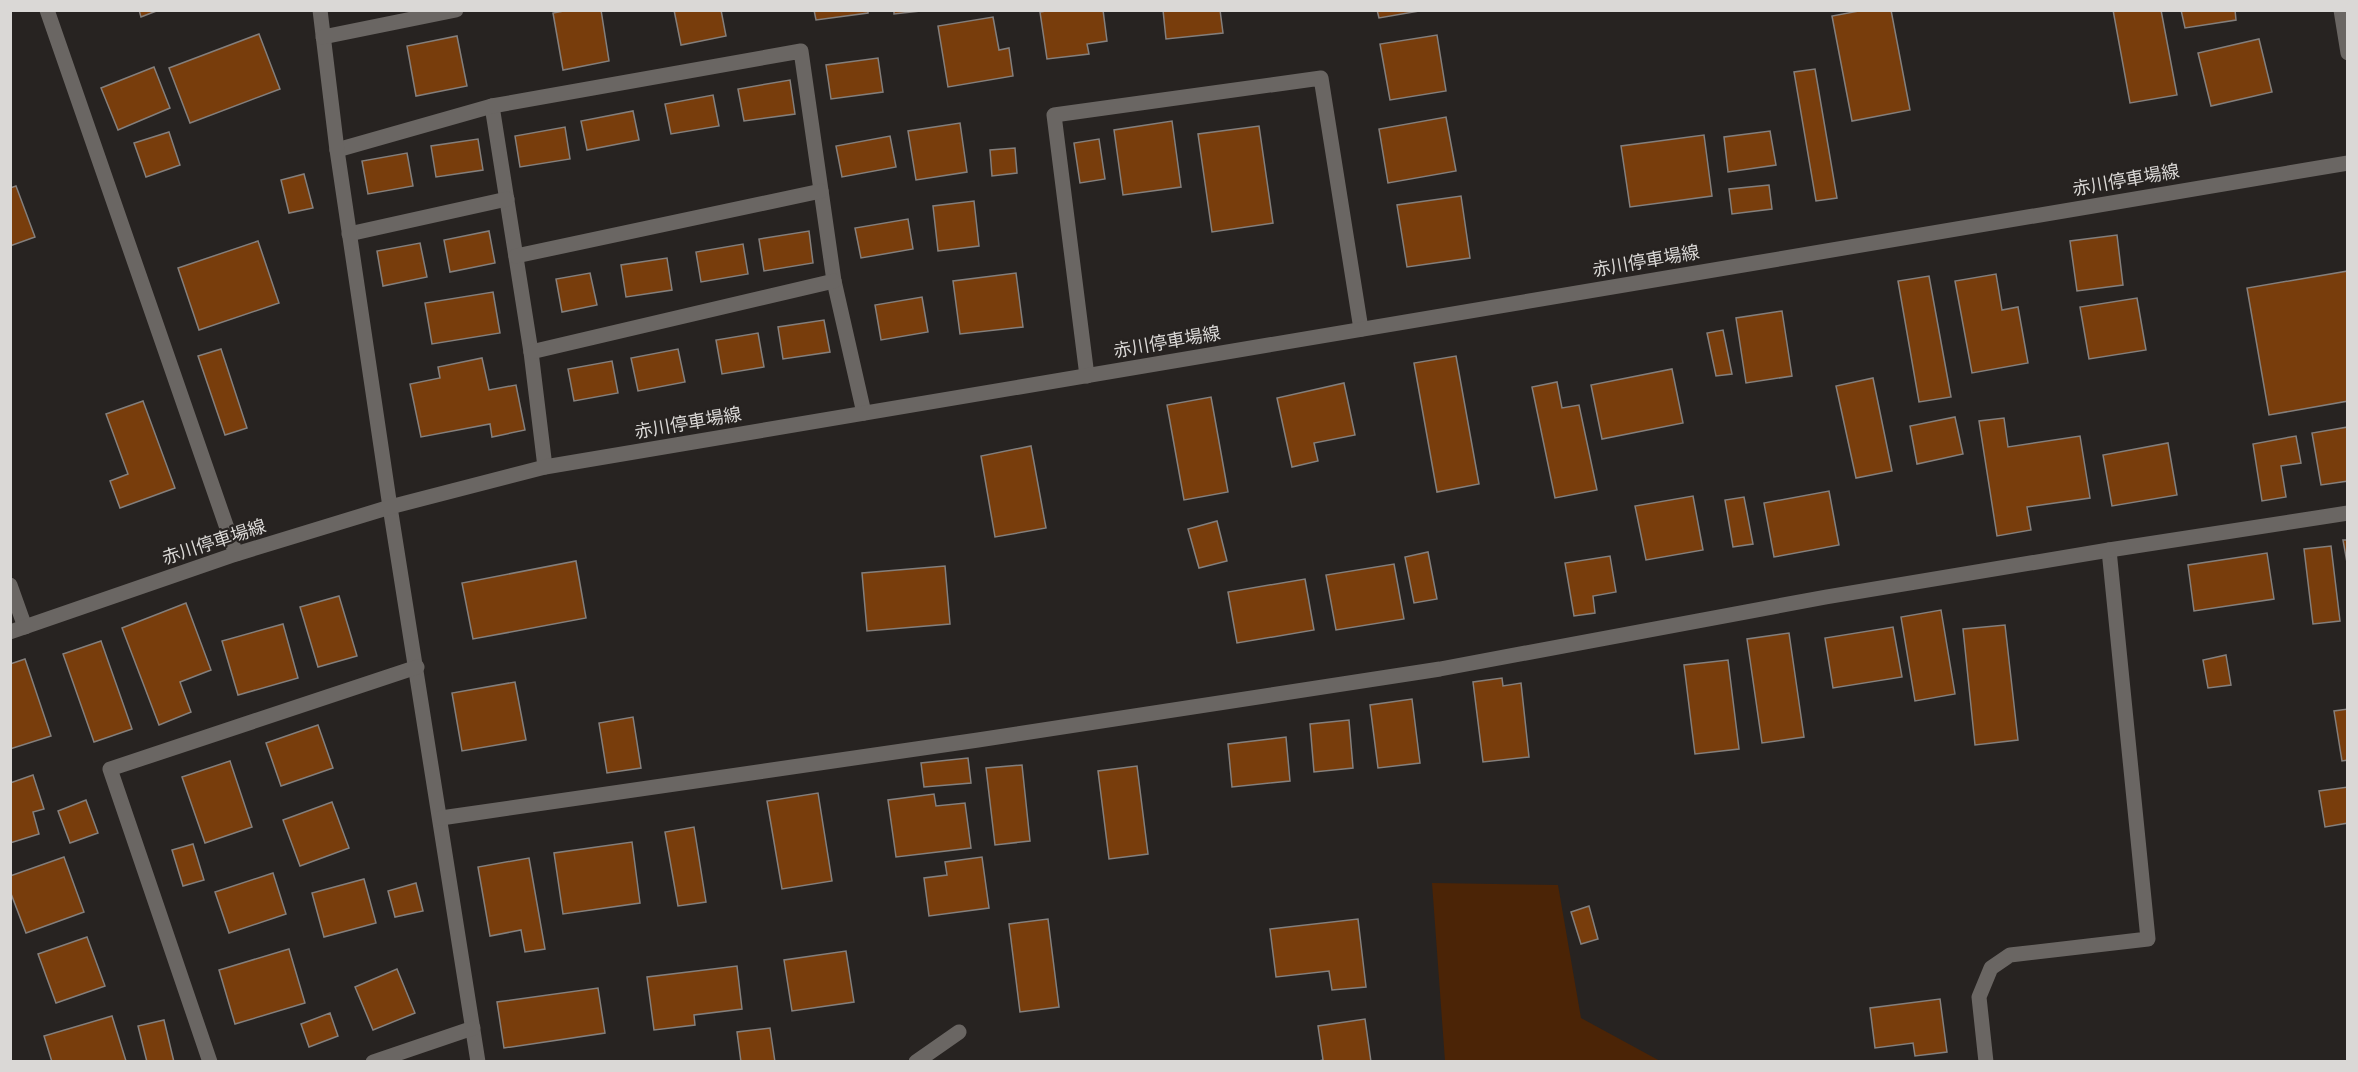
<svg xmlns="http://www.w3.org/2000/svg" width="2358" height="1072" font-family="'Golos Text','Noto Sans JP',sans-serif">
	<rect width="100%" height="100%" fill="#272321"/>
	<polygon fill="#4b2406" points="1432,883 1558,885 1581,1018 1660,1061 1445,1061"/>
	<g fill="#783d0c" stroke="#847f7c" stroke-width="1.5">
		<polygon points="139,10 159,10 141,17"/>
		<polygon points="569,10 601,10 609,61 563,70 553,13"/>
		<polygon points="674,10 721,10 726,36 681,45"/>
		<polygon points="814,10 868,10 868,13 816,20"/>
		<polygon points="894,10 920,10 920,11 894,14"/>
		<polygon points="1052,10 1103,10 1107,41 1087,44 1089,54 1047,59 1040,12"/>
		<polygon points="1163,10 1220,10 1223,33 1166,39"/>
		<polygon points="1377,10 1425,10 1379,18"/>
		<polygon points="1864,10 1891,10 1910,110 1852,121 1832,16"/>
		<polygon points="2113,10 2161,10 2177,95 2130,103"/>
		<polygon points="2181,10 2235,10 2236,20 2185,28"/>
		<polygon points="993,17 999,50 1009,48 1013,76 948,87 938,26"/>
		<polygon points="259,34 280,89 190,123 169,68"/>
		<polygon points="1437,35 1446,91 1390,100 1380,44"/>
		<polygon points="457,36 467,86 416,96 407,46"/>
		<polygon points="2259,39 2272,92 2211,106 2198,53"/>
		<polygon points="878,58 883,92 831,99 826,65"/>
		<polygon points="154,67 170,108 118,130 101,88"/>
		<polygon points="1815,69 1837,198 1816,201 1794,72"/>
		<polygon points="790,80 795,114 744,121 738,89"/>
		<polygon points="713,95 719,126 671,134 665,104"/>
		<polygon points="633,111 639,140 587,150 581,121"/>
		<polygon points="1446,117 1456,171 1388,183 1379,129"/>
		<polygon points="1172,121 1181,187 1123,195 1114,130"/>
		<polygon points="960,123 967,172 916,180 908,131"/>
		<polygon points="1259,126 1273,223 1212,232 1198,134"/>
		<polygon points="565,127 570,159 520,167 515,136"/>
		<polygon points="1770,131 1776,165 1728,172 1724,137"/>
		<polygon points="169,132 180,165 146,177 134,143"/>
		<polygon points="1704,135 1712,196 1630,207 1621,146"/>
		<polygon points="890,136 896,167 842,177 836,146"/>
		<polygon points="478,139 483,170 436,177 431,146"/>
		<polygon points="1099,139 1105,179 1080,183 1074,143"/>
		<polygon points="1015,148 1017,173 992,176 990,150"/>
		<polygon points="407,153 413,186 368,194 362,161"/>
		<polygon points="304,174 313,208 289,213 281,180"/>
		<polygon points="1769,185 1772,209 1732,214 1729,189"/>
		<polygon points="16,186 35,237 10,246 10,188"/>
		<polygon points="1461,196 1470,258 1407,267 1397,205"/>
		<polygon points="974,201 979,246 938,251 933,206"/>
		<polygon points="908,219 913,249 861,258 855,228"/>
		<polygon points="489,231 495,263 450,272 444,240"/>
		<polygon points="809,231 813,263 764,271 759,239"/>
		<polygon points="2117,235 2123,285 2077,291 2070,241"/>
		<polygon points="258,241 279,303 199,330 178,268"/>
		<polygon points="420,243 427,277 383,286 377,251"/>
		<polygon points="743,244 748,274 701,282 696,252"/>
		<polygon points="667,258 672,290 626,297 621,265"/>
		<polygon points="2348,271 2348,401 2269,415 2247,288"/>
		<polygon points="590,273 597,305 562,312 556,279"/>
		<polygon points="1016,273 1023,327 960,334 953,281"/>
		<polygon points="1996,274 2002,310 2018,307 2028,363 1972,373 1955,281"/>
		<polygon points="1929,276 1951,397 1919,402 1898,281"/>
		<polygon points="493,292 500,333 432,344 425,303"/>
		<polygon points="922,297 928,332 881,340 875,305"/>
		<polygon points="2137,298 2146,350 2089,359 2080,307"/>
		<polygon points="1782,311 1792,376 1746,383 1736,318"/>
		<polygon points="824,320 830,352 783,359 778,327"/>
		<polygon points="1723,330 1732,374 1716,376 1707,333"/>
		<polygon points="758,333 764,367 722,374 716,340"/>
		<polygon points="221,349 247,428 225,435 198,356"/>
		<polygon points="678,349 685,382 638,391 631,358"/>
		<polygon points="1456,356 1479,484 1437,492 1414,363"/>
		<polygon points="482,358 489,390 516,385 525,430 492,437 490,424 421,437 410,384 440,378 438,367"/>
		<polygon points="612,361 618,393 574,401 568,369"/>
		<polygon points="1672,369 1683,423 1602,439 1591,385"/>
		<polygon points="1873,378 1892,471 1856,478 1836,386"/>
		<polygon points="1557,382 1562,408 1579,405 1597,490 1555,498 1532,387"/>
		<polygon points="1344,383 1355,435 1314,443 1318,461 1292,467 1277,398"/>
		<polygon points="1211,397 1228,492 1184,500 1167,405"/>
		<polygon points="143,401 175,488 120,508 110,481 128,474 106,414"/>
		<polygon points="1955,417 1963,454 1917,464 1910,426"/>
		<polygon points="2004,418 2008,447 2080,436 2090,498 2027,507 2031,530 1997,536 1979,421"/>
		<polygon points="2348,427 2348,481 2321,485 2312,433"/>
		<polygon points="2296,436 2301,463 2281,466 2286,497 2262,501 2253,444"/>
		<polygon points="2168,443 2177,495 2112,506 2103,455"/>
		<polygon points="1031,446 1046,528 995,537 981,456"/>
		<polygon points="1829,491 1839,545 1774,557 1764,503"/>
		<polygon points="1693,496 1703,550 1646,560 1635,506"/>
		<polygon points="1744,497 1753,544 1733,547 1725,500"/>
		<polygon points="1217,521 1227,561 1199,568 1188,529"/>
		<polygon points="2343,540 2348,540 2348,568"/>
		<polygon points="2331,546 2340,621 2313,624 2304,549"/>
		<polygon points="1428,552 1437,599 1414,603 1405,557"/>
		<polygon points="2267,553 2274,599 2194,611 2188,565"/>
		<polygon points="1610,556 1616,592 1593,596 1595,613 1574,616 1565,563"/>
		<polygon points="576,561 586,618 473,639 462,583"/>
		<polygon points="1394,564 1404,619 1336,630 1326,575"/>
		<polygon points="945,566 950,624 867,631 862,573"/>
		<polygon points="1305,579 1314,630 1237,643 1228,592"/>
		<polygon points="339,596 357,656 318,667 300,607"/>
		<polygon points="186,603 211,670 180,682 191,712 159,725 122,628"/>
		<polygon points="1941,610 1955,694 1915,701 1901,617"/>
		<polygon points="283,624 298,678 238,695 222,641"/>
		<polygon points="2005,625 2018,740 1975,745 1963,629"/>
		<polygon points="1893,627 1902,677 1833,688 1825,638"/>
		<polygon points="1789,633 1804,737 1762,743 1747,639"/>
		<polygon points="101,641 132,729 94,742 63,654"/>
		<polygon points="2226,655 2231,685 2208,688 2203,660"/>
		<polygon points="25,659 51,736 10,749 10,664"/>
		<polygon points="1728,660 1739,749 1695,754 1684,665"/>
		<polygon points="1502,678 1503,686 1521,683 1529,757 1483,762 1473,682"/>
		<polygon points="515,682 526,740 462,751 452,693"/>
		<polygon points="1412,699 1420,763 1378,768 1370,705"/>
		<polygon points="2348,709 2348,760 2342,761 2334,711"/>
		<polygon points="633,717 641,768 607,773 599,723"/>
		<polygon points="1349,720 1353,768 1314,772 1310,724"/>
		<polygon points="318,725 333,768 281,786 266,743"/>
		<polygon points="1286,737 1290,781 1232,787 1228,744"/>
		<polygon points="968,758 971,783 924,787 921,763"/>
		<polygon points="230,761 252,827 205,843 182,777"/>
		<polygon points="1022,765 1030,841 995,845 986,768"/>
		<polygon points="1137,766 1148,854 1109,859 1098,771"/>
		<polygon points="33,775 44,809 33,812 39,834 10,843 10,783"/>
		<polygon points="2348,787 2348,823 2325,827 2319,791"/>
		<polygon points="818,793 832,881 782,889 767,801"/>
		<polygon points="934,794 936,806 965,803 971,848 896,857 888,800"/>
		<polygon points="86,800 98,833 70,843 58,811"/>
		<polygon points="332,802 349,848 300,866 283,820"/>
		<polygon points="694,827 706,902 678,906 665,832"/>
		<polygon points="632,842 640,903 563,914 554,853"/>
		<polygon points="193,844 204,880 183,886 172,850"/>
		<polygon points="64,857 84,912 26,933 10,891 10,876"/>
		<polygon points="982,857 989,908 929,916 924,878 947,875 945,862"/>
		<polygon points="529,858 545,949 525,952 521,930 490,936 478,867"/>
		<polygon points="273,873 286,914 229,933 215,892"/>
		<polygon points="364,879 376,923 324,937 312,893"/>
		<polygon points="416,883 423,911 395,917 388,891"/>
		<polygon points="1589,906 1598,939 1581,944 1571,912"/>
		<polygon points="1048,919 1059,1007 1020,1012 1009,924"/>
		<polygon points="1358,919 1366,987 1332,990 1329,971 1276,977 1270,929"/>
		<polygon points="87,937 105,986 56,1003 38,954"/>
		<polygon points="289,949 305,1003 235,1024 219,970"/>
		<polygon points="846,951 854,1002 792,1011 784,960"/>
		<polygon points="737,966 742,1009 694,1015 695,1025 654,1030 647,977"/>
		<polygon points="397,969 415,1013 373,1030 355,987"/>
		<polygon points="598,988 605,1033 504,1048 497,1002"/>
		<polygon points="1940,999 1947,1052 1915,1056 1913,1043 1875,1048 1870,1008"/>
		<polygon points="330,1013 338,1036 309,1047 301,1024"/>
		<polygon points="112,1016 126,1061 52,1062 44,1036"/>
		<polygon points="1365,1019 1371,1062 1315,1062 1323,1060 1318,1026"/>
		<polygon points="164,1020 174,1062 147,1062 138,1026"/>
		<polygon points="770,1028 775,1062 741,1062 737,1032"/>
	</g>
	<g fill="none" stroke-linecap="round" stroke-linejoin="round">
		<g stroke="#6a6663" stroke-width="15">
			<polyline points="492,106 531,352 545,467"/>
			<polyline points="337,150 492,106 801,51 834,281 864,413"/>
			<polyline points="349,234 507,199"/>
			<polyline points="516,256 821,191"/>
			<polyline points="531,352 834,281"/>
			<polyline points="10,585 25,627"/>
			<polyline points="916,1062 959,1032"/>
			<polyline points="1986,1062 1979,997 1991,968 2010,955 2148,939 2109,550"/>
		</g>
		<g stroke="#6a6663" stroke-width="15">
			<polyline points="47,10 236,554"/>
			<polyline points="320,10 337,150 390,507 478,1062"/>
			<polyline points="2341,10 2348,53"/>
			<polyline points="323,37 456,10"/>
			<polyline points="1087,376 1054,115 1321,78 1361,329"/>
			<polyline points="441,818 978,740 1440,669 1826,597 2109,550 2348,513"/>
			<polyline points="210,1062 110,769 417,667"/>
			<polyline points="373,1062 473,1028"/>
		</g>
		<polyline stroke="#6a6663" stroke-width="15" points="10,632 236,554 390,507 545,467 2348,163"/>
	</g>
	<g text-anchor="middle" stroke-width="4.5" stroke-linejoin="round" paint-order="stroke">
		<g font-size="18" fill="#dad8d6" stroke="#272321">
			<text transform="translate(2126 180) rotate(-10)" y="6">赤川停車場線</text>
			<text transform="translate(1646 261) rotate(-10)" y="6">赤川停車場線</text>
			<text transform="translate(1167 342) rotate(-10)" y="6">赤川停車場線</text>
			<text transform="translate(688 423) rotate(-10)" y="6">赤川停車場線</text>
			<text transform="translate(214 542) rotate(-18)" y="6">赤川停車場線</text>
		</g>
	</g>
	<rect width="2358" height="1072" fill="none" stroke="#dad8d6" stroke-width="24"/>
</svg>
